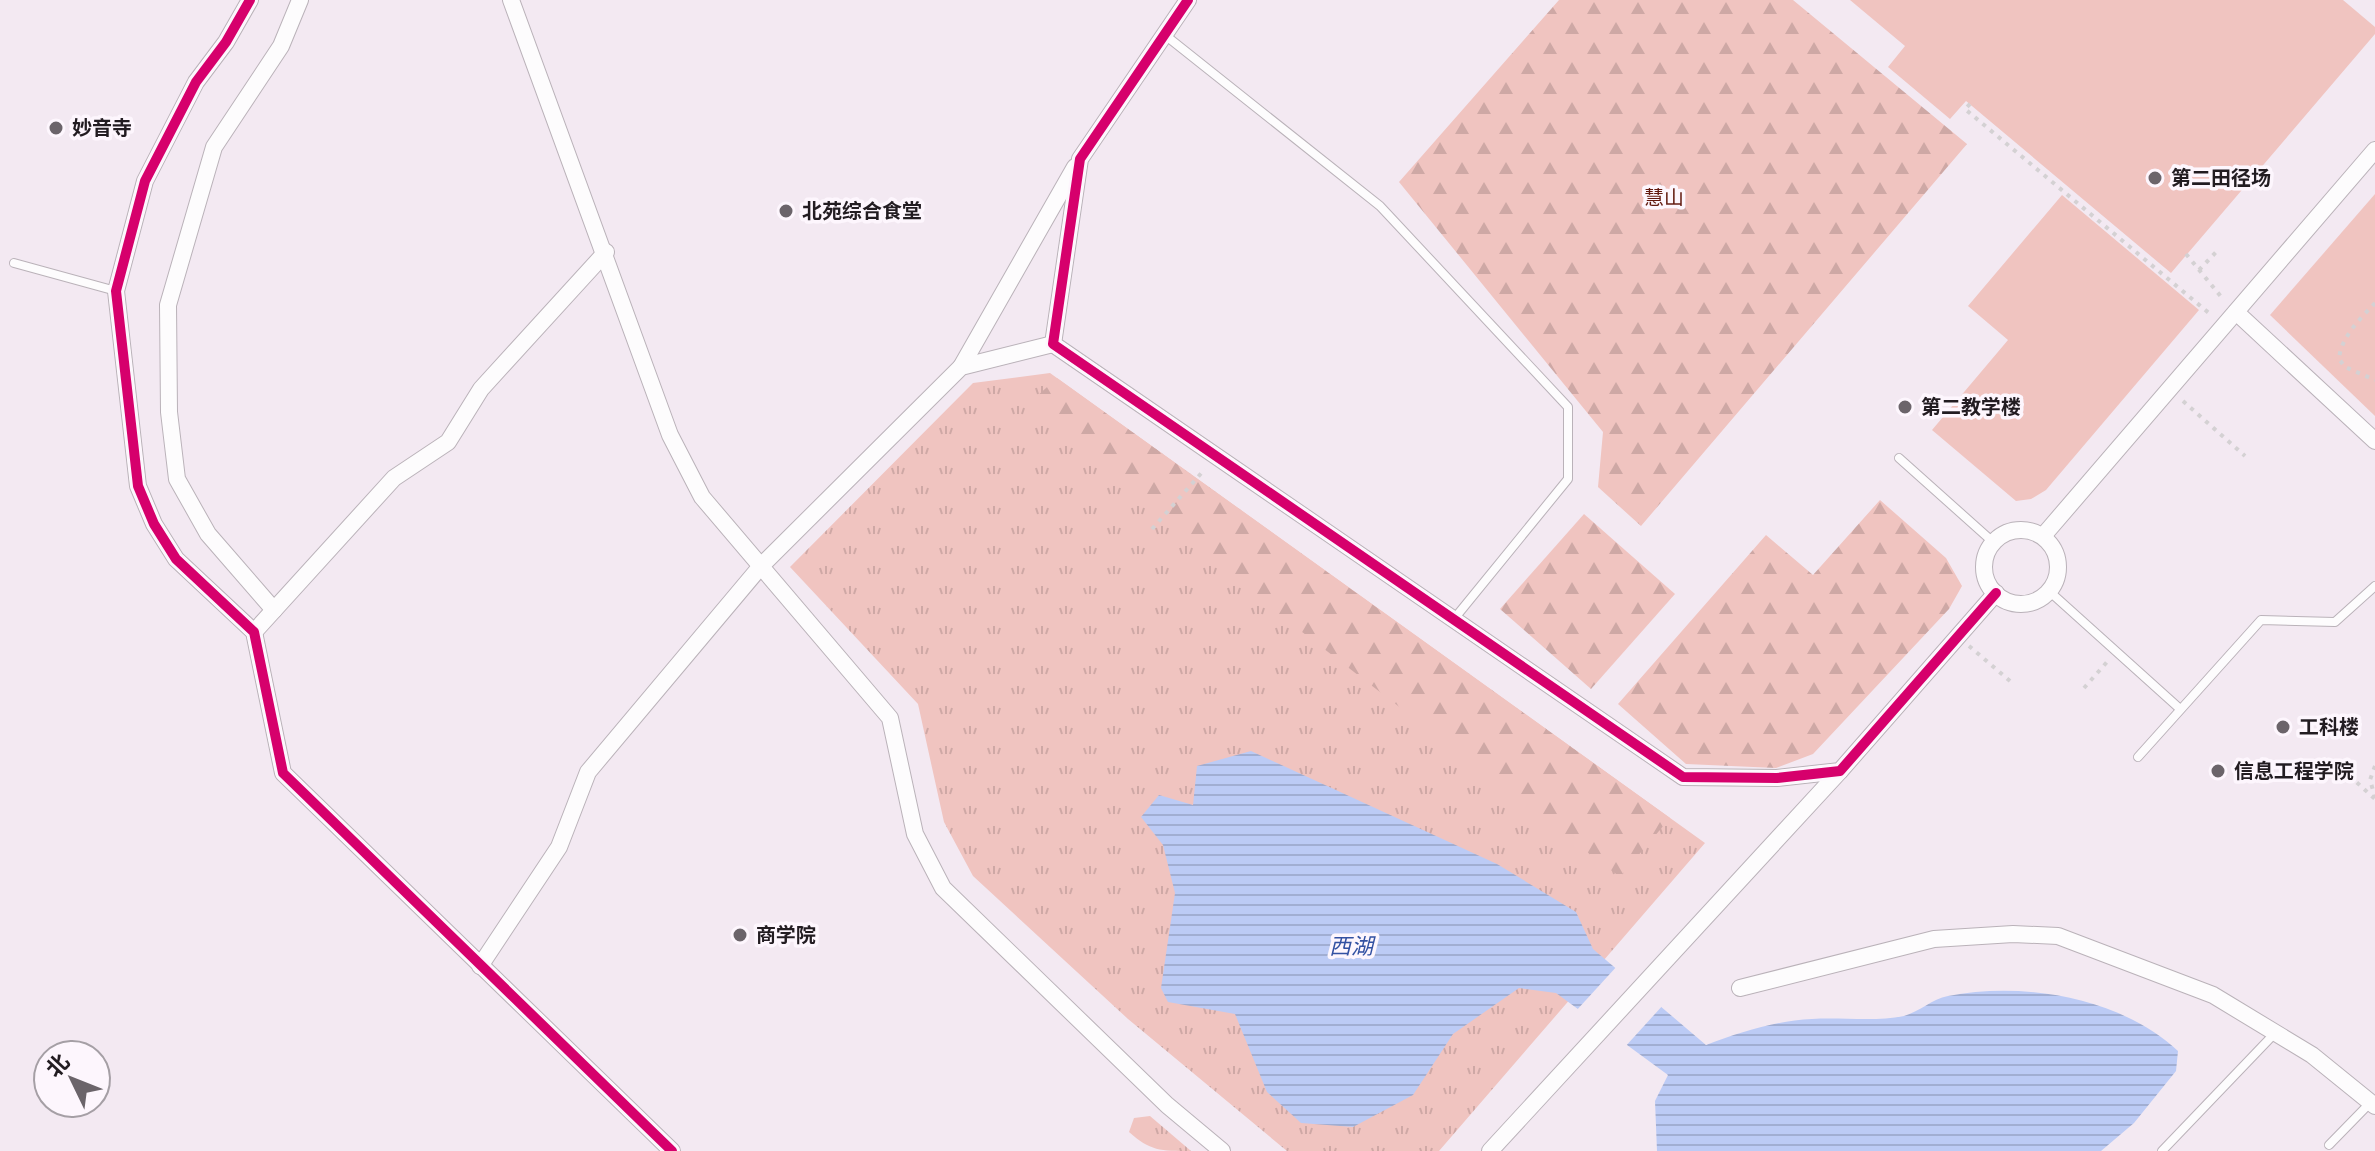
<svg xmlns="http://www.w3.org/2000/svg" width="2375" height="1151" font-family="Poppins,'Noto Sans SC',sans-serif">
	<defs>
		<pattern id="grass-tufts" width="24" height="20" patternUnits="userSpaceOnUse" patternTransform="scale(2)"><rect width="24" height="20" fill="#f0c4c0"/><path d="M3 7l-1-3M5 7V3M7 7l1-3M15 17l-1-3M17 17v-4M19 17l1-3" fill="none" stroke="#cea8a5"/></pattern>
		<pattern id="forest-firs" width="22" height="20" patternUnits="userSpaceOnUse" patternTransform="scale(2)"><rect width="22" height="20" fill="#f0c4c0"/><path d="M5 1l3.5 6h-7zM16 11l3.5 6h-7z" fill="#cea8a5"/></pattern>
		<pattern id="water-rules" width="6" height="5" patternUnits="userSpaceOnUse" patternTransform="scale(2)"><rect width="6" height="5" fill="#bccbf5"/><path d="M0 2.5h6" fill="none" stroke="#a1aed2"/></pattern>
	</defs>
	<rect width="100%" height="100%" fill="#f3e9f2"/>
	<g fill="url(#grass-tufts)">
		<polygon points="1050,373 1705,843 1439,1151 1287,1151 1128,1019 973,876 944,822 918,704 790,567 973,383"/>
		<path d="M1150 1116 1191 1151C1160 1151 1150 1151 1129 1132L1134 1118Z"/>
	</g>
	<g fill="url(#forest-firs)">
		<polygon points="1559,0 1793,0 1967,144 1641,526 1598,487 1603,432 1399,182"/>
		<polygon points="1057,378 1670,818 1620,877 1201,554 1035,398"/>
		<polygon points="1880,500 1946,558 1962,586 1949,609 1813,754 1776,768 1686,764 1618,704 1766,535 1813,575"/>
		<polygon points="1584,514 1675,594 1591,689 1500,609"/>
	</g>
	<g fill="#f0c4c0">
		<polygon points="1850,0 2343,0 2375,27 2375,34 2171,273 1966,101 1950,119 1888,67 1905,46"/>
		<polygon points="2375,194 2375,416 2270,315"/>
		<polygon points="2062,195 2199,310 2046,490 2031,499 2016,501 1932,430 2008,340 1968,306"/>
	</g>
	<path fill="url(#water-rules)" d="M1251 751 1497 864 1576 912 1593 949 1706 1045C1741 1032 1774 1021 1812 1019 1841 1017 1875 1022 1904 1016 1919 1012 1932 999 1948 996 2025 981 2121 998 2178 1051L2176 1071 2134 1123 2101 1151H1657L1655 1101 1668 1075 1556 993 1519 988 1453 1034 1413 1095 1353 1127 1301 1123 1267 1092 1235 1014 1168 1002 1161 988 1175 893 1163 845 1141 817 1159 795 1193 805 1197 766Z"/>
	<polygon fill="#f3e9f2" points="1618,965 1664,1004 1624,1048 1575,1012"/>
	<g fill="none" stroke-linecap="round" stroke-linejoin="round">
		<g stroke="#bab2b9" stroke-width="10">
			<g id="service">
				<polyline points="1165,35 1380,206 1568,407 1568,479 1454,619"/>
				<polyline points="14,263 116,291"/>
				<polyline points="1899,458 1993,542"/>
				<polyline points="2049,591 2179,708"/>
				<polyline points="2138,757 2261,620 2335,622 2375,586"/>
				<polyline points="2329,1145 2370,1103"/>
				<polyline points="2162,1151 2276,1032"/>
			</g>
		</g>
		<g stroke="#bab2b9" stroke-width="18">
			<g id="minor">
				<polyline points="250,0 226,42 196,82 145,181 116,291 138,486 154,524 176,559 254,632 283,773 672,1151"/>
				<polyline points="511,0 670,435 702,497 890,718 915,834 943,888 1167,1105 1222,1151"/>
				<polyline points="1188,0 1080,159 1053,344 1683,777 1777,778 1840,771 1996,593"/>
				<polyline points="2236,312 2375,441"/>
				<polyline points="961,367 1075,167"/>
				<circle cx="2021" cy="567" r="37"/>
				<polyline points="2043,536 2375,150"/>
				<polyline points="274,610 208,534 177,479 169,412 168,305 214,147 281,46 300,0"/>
				<polyline points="254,632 394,478 448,442 481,389 606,252"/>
				<polyline points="480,966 559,847 588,772 761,566 961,367 1053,344"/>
				<polyline points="1740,988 1934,939 2013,934 2058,936 2213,995 2312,1055 2375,1106"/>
				<polyline points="1490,1151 1840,771"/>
			</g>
		</g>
		<g stroke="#d4d1d3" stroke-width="4" stroke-dasharray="4 6" stroke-linecap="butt">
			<polyline points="1970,104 1965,109 2210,314"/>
			<polyline points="2186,254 2223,299"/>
			<polyline points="2199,270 2218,250"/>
			<path d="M2375 303C2360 319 2341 337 2339 359L2345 367 2375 380"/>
			<polyline points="2183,401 2245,456"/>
			<polyline points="1152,529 1205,469"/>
			<polyline points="1969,646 2010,681"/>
			<polyline points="2084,688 2107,662"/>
			<polyline points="2375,766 2370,780 2375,797"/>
			<polyline points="2342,769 2375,799"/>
		</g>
		<use href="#service" stroke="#fdfcfd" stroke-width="8"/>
		<use href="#minor" stroke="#fdfcfd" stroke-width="16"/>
		<g stroke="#fdf6fd" stroke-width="15">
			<g id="cycleway">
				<polyline points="250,0 226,42 196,82 145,181 116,291 138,486 154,524 176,559 254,632 283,773 672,1151"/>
				<polyline points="1188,0 1080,159 1053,344 1683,777 1777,778 1840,771 1996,593"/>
			</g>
		</g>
		<use href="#cycleway" stroke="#d6006c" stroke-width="10"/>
	</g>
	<g fill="#6b646a" stroke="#fdf6fd" stroke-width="3">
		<circle cx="56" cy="128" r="8"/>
		<circle cx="2155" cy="178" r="8"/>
		<circle cx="786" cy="211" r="8"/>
		<circle cx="1905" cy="407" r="8"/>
		<circle cx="2283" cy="727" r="8"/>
		<circle cx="2218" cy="771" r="8"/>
		<circle cx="740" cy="935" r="8"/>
	</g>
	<g text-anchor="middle" stroke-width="7" stroke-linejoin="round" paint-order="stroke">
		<g font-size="20" font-weight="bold" fill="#221c21" stroke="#fdf6fd" text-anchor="start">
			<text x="72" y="135">妙音寺</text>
			<text x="2171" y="185">第二田径场</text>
			<text x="802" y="218">北苑综合食堂</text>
			<text x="1921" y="414">第二教学楼</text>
			<text x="2299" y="734">工科楼</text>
			<text x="2234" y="778">信息工程学院</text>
			<text x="756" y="942">商学院</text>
		</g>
		<g font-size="20" fill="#62190e" stroke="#fdf6fd">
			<text x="1664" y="205">慧山</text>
		</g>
		<g font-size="22" font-style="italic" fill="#3251a2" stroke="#fdf6fd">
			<text x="1351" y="954">西湖</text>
		</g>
	</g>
	<g transform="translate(72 1079) rotate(313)"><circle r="38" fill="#fdf6fd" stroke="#a59fa5" stroke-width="2"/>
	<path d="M0-6L14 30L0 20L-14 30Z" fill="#6b646a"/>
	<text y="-12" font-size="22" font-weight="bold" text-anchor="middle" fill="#221c21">北</text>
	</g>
</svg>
